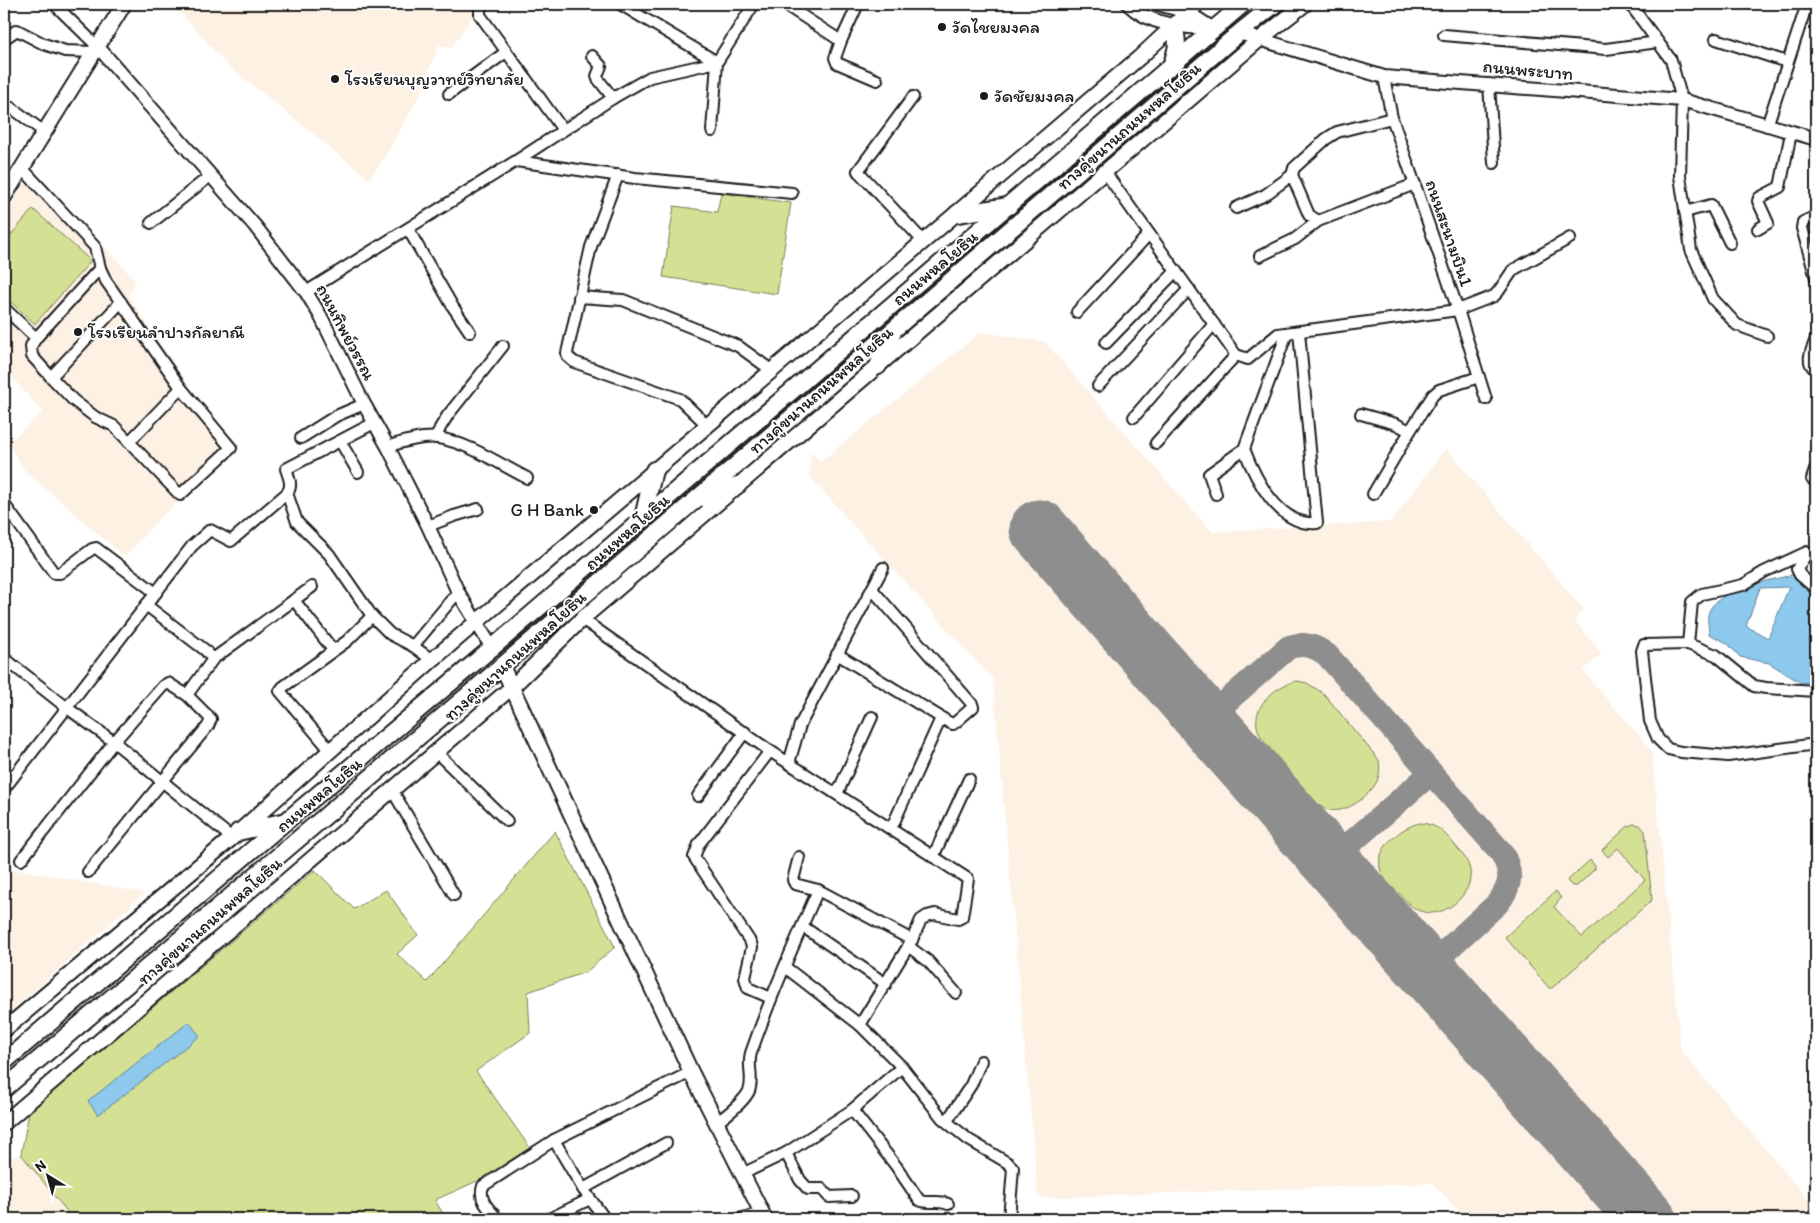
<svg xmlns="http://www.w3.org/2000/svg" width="1820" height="1223" font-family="Itim,'Playpen Sans Thai',sans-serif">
	<rect width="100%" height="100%" fill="#fff"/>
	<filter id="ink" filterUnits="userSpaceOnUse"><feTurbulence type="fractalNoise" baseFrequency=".02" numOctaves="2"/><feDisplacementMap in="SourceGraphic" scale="10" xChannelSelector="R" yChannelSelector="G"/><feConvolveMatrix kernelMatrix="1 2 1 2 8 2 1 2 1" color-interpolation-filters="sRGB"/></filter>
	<g filter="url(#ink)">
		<g fill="#fdf1e4">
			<polygon points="170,4 481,4 451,48 439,45 420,94 387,153 369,179 226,64 184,16"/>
			<polygon points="33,169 136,281 128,295 199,402 239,444 158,520 125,557 25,471 8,443 43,412 4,369 4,215"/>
			<polygon points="981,332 1045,342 1212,532 1391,522 1446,448 1584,610 1574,620 1602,654 1583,671 1652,751 1681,1051 1816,1208 1816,1219 1466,1219 1433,1183 1038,1198 993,680 809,476 811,452 821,461"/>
			<polygon points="4,867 145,893 4,1017"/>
			<polygon points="21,1154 73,1219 4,1219 4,1160"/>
		</g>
		<g fill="#d4e194" stroke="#787e58">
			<polygon points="721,193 791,203 777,294 663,277 674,206 717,212"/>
			<polygon points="33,209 91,261 35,324 4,296 4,243"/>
			<path d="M1297 681 1307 683 1324 694 1379 760C1380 768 1380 776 1376 783 1373 789 1368 793 1363 798 1348 810 1331 817 1315 802L1264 741C1243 715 1271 686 1297 681Z"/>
			<path d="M1420 823C1437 824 1444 832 1454 844 1461 852 1468 860 1470 870 1474 893 1446 918 1424 912 1413 910 1407 902 1400 894 1393 888 1386 882 1382 874 1371 851 1400 827 1420 823Z"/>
			<polygon points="1633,824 1640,825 1645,831 1652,900 1552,988 1549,988 1505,937 1556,891 1561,898 1554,907 1582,937 1645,880 1618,848 1608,857 1602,850 1627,827"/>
			<polygon points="555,831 615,947 586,972 528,992 530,1033 476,1071 535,1155 435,1200 446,1219 73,1219 21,1154 29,1112 315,870 354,909 386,890 418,935 397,954 427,982"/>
			<polygon points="1590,860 1595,866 1595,869 1577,886 1572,886 1567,881"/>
		</g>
		<g fill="#8dc8ed" stroke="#608399" fill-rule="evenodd">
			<path d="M1792 575 1816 597V681L1801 683 1769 663 1740 657 1727 643 1709 634C1709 628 1707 621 1708 615 1712 590 1772 580 1792 575ZM1789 587 1768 638 1746 626 1760 588Z"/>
			<polygon points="189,1022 200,1036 98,1115 88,1101"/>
		</g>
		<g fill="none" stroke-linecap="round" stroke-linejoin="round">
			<g stroke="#8e8e8e" stroke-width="24">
				<path d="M1205 720 1289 647C1304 643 1314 645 1327 655L1501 852C1513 872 1512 886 1497 904L1426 969"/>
				<polyline points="1330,861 1431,773"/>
			</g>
			<polyline stroke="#8e8e8e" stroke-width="59" points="1039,529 1205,720 1647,1219"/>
			<g stroke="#1c1c1c" stroke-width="14">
				<g id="minor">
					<polyline points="54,4 98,47"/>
					<polyline points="483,4 480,9 480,15 563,130"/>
					<polyline points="620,4 717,62 712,131"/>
					<polyline points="784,4 841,41"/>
					<polyline points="858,4 841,41 835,58 837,63 877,80"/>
					<polyline points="1630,4 1671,60 1682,100 1680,176 1691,250 1713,299 1737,325 1767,336"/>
					<polyline points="1444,35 1606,49 1658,42"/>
					<polyline points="4,39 17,30 44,44 65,51 94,52"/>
					<polyline points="1716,39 1787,62"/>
					<polyline points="592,56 601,66 597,76 598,79 613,98"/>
					<polyline points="1384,77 1392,118 1458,310 1486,399"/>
					<polyline points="1489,84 1494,163"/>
					<polyline points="449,94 506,52"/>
					<polyline points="913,97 858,171 923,241"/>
					<polyline points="12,108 44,132"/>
					<polyline points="1392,118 1337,132 1326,139 1294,168 1292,175 1309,215 1318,221 1415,184"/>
					<polyline points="1767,126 1807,4"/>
					<polyline points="516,161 635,178 792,193"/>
					<polyline points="1105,172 1236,355 1248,359 1278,334 1458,310 1494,296 1498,292 1513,270 1570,238"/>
					<polyline points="618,175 591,247 567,353 568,357 574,362 680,399 707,425"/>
					<polyline points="1236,208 1265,195 1292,175"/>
					<polyline points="1685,212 1711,205 1730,243"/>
					<polyline points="1816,216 1803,222 1802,228 1816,278"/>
					<polyline points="151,223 210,176"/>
					<polyline points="408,229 453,307 470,332"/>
					<polyline points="1758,229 1768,223 1758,201 1759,198 1780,187 1791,133"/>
					<polyline points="1260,256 1295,239 1318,221"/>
					<polyline points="306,292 516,161 613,98 650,77 717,62 754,4"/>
					<polyline points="579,297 623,300 738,346 771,370"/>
					<polyline points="4,308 36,338 31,346 32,356 51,377 73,400 95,417 114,426 180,495 231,448 181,388 106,281 100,268 95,247 22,168"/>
					<polyline points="1077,312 1149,234"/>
					<polyline points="36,338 100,268"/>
					<path d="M1816 339C1812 350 1804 362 1816 370"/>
					<polyline points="1106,343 1176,271"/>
					<polyline points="51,377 121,302"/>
					<polyline points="1098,386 1189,289"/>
					<polyline points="1361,414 1396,424 1410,431"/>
					<polyline points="1134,417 1214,324"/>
					<polyline points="301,438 336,416 364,404"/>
					<polyline points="436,438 440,428 448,415 503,346"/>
					<polyline points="340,441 358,472"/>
					<polyline points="129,442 181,388"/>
					<polyline points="1156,443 1236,355"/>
					<path d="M388 447C400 442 425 436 438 438 469 443 499 464 527 478"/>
					<path d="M1244 449C1255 478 1279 527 1317 523L1299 332"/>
					<polyline points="1816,467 1812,479 1816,481"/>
					<path d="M287 493C293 486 289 478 286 469L374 423"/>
					<polyline points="1216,494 1209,474 1244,449 1287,333"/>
					<polyline points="1373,494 1410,431 1433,395 1439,390 1479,377"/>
					<polyline points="4,504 54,573 60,573 92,549 96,548 156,593"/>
					<polyline points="428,526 454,516 478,509"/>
					<polyline points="1807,553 1797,569 1800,575 1816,589"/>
					<polyline points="1816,555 1807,552 1764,572 1743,585 1702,594 1692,602 1688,644 1644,645 1642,651 1650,721 1658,739 1668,749 1681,752 1728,756 1816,744"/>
					<polyline points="294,600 333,650"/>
					<polyline points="146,605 205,650 213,659"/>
					<polyline points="582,619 770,751 968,879 962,917 958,919 935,914 927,916 921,920 912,940 860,1025"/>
					<polyline points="1688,644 1716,655 1754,686 1766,688 1816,691"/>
					<polyline points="413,646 458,592"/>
					<polyline points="837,654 950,723 953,724 956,722 973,707 972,704 872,589"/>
					<polyline points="4,658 66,707 114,742 232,838"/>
					<polyline points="187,695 213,659 312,587"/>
					<polyline points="330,750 280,691 283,687 347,641 372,616"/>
					<polyline points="770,751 699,844 694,857 751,943 752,947 745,978 748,988 771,998"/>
					<polyline points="436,752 507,821"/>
					<polyline points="789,763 800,725 883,568"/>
					<polyline points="4,789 192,546 210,530 231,541 287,493 297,522 329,554 372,616 390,634 413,646 432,660"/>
					<polyline points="392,790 454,895"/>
					<polyline points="837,794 872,717"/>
					<polyline points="698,796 745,732"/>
					<polyline points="891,829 941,718"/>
					<polyline points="799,857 793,880 795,884 818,890 912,940"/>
					<polyline points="933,857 969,779"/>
					<polyline points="21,860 114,742 163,686 168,683 187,695 211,719 208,726 88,872"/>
					<polyline points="802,926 886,984"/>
					<polyline points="908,946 928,961 956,993"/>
					<polyline points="785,967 860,1025 902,1067 942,1118 969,1140 1008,1163 1013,1168 1009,1219"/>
					<path d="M852 1110 896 1166 919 1200C928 1205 938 1199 948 1204"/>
					<polyline points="947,1121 971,1085 981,1061"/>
					<path d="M716 1123C727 1115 743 1103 749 1091 754 1079 747 1065 751 1053 770 998 794 944 818 890"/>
					<polyline points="554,1140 583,1189 605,1219"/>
					<polyline points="786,1153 800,1180 808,1189 822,1189 829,1197 852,1196"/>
					<polyline points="742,1174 786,1153 852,1110 902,1067"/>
					<polyline points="583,1189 666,1143"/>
					<path d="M498 1219C489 1209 478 1200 483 1186L554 1140 691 1072"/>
					<polyline points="549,1219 590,1199"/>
					<polyline points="739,1219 762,1213"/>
					<polyline points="1208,1219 1209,1218"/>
				</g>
			</g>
			<g stroke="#1c1c1c" stroke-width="16">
				<g id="tertiary">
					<path d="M1128 4C1150 26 1184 27 1214 29"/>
					<polyline points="1158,4 1187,12 1212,28"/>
					<polyline points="1239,33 1384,77 1682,100 1816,139"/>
					<polyline points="98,47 255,226 306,292 320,315 364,404 388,447 428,526 458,592 492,648"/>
				</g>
			</g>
			<g stroke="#1c1c1c" stroke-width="18">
				<g id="secondary">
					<polyline points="4,197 124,4"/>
					<polyline points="502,666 691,1072 765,1219"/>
					<polyline points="4,1030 232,838 432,660 1140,57 1197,4"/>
					<polyline points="4,1123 512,687 582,619 1260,39 1305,4"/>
				</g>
			</g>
			<g stroke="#1c1c1c" stroke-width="20">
				<g id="trunk">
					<path d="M1171 66C1177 50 1179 43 1174 27"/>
					<polyline points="957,214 1009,206"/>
					<polyline points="878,366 893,332"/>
					<polyline points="703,498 738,485"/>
					<polyline points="643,518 654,470"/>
					<polyline points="238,832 282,822"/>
					<polyline points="4,1062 272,833 505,637 1243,4"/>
					<polyline points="4,1089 502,666 1239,33 1275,4"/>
				</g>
			</g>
			<use href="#minor" stroke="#fff" stroke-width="10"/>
			<use href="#tertiary" stroke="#fff" stroke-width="12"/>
			<use href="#secondary" stroke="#fff" stroke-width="14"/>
			<use href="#trunk" stroke="#fff" stroke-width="16"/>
		</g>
	</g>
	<g fill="#1c1c1c" stroke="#fff" stroke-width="2">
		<circle cx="942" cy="27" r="5"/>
		<circle cx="335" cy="79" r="5"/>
		<circle cx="984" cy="96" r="5"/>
		<circle cx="78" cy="332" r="5"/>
		<circle cx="594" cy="510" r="5"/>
	</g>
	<g text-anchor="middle" stroke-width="4" stroke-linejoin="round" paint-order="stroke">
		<g font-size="18" fill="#1c1c1c" stroke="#fff" text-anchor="start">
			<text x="952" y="33">วัดไชยมงคล</text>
			<text x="345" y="85">โรงเรียนบุญวาทย์วิทยาลัย</text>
			<text x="994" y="102">วัดชัยมงคล</text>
			<text x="88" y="338">โรงเรียนลำปางกัลยาณี</text>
			<text x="584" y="516" text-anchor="end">G H Bank</text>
		</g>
		<g font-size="18" fill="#1c1c1c" stroke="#fff">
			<text transform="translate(1528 70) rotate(5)" y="6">ถนนพระบาท</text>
			<text transform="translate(1129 126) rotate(-41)" y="6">ทางคู่ขนานถนนพหลโยธิน</text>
			<text transform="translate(1449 233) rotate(71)" y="6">ถนนสะนามบิน1</text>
			<text transform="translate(935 268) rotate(-40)" y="6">ถนนพหลโยธิน</text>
			<text transform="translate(346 332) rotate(62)" y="6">ถนนทิพย์วรรณ</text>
			<text transform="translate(821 390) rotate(-41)" y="6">ทางคู่ขนานถนนพหลโยธิน</text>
			<text transform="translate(627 532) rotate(-41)" y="6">ถนนพหลโยธิน</text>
			<text transform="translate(515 656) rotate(-42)" y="6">ทางคู่ขนานถนนพหลโยธิน</text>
			<text transform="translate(319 795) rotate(-40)" y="6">ถนนพหลโยธิน</text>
			<text transform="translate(210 921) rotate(-41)" y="6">ทางคู่ขนานถนนพหลโยธิน</text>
		</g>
	</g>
	<rect width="1820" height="1223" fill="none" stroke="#fff" stroke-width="20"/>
	<rect x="10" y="10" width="1800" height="1203" fill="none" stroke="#1c1c1c" stroke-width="2" filter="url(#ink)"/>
	<g transform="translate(48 1176) rotate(323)" stroke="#ffffff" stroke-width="4" paint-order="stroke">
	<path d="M0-4L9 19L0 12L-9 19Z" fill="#1c1c1c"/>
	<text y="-8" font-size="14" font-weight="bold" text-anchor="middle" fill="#1c1c1c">N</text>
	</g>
</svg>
